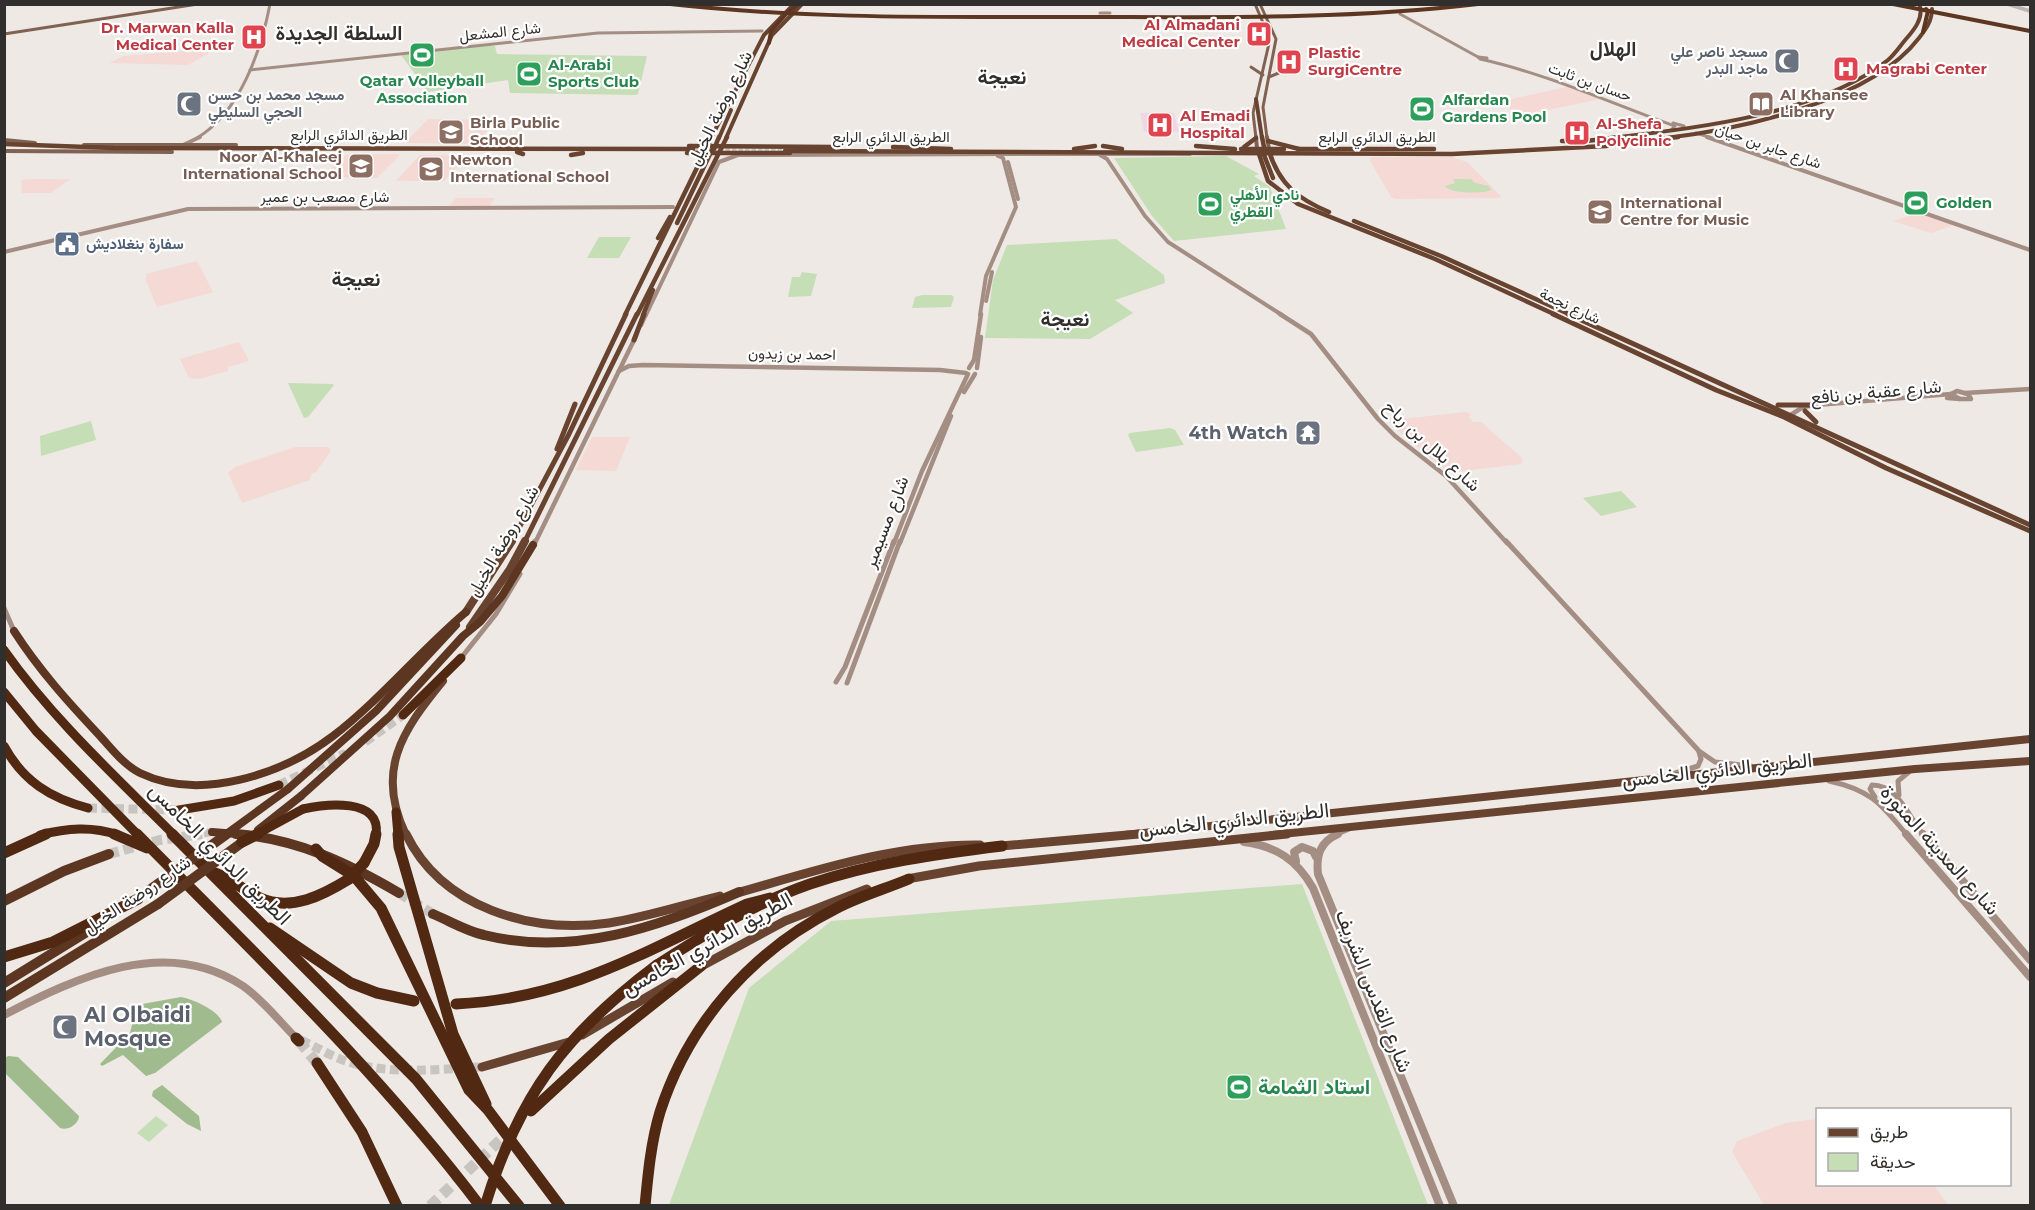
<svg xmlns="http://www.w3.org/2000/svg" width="2035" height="1210" font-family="Montserrat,Vazirmatn,sans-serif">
	<rect width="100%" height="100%" fill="#eee9e5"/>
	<g fill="#f4d9d5">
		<polygon points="218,48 188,65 109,63 124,56"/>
		<polygon points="1566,87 1601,99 1523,115 1498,102"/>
		<polygon points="428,119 496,120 476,144 405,143"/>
		<polygon points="346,155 397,154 400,155 377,178 321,177"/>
		<polygon points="420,155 464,155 466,157 444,181 396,181"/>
		<polygon points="1373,157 1452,157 1467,162 1501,196 1499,198 1396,199 1391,197 1369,159"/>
		<polygon points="25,179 70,179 51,193 22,193 21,181"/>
		<polygon points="456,198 495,198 489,206 449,206"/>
		<polygon points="1918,213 1957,224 1931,233 1893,221"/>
		<polygon points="197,261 213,292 157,307 145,278 147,277 146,274"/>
		<polygon points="239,342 249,361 228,367 228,371 199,379 189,378 180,359"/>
		<polygon points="1465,412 1469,413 1471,416 1468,416 1473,422 1481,422 1523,459 1521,464 1455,472 1446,471 1390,424 1393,420"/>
		<polygon points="592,437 630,437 616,471 576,470"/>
		<polygon points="295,447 328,447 331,451 316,472 311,474 310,480 242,503 228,473 235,467"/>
		<polygon points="1817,1119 1818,1184 1934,1185 1948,1205 1764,1205 1732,1152 1737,1141 1785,1123"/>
	</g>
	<polygon fill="#f0d8e3" points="1170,112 1174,113 1179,132 1144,132 1140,113"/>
	<g fill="#c5deb6">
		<polygon points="487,45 495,46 497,54 647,56 638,94 635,95 510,93 508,80 428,92 401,55"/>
		<polygon points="1226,156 1259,174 1254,176 1270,187 1286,229 1174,241 1152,216 1114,158"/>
		<path d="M1453 179H1471L1475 183 1489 186 1491 190C1483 194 1450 194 1445 186L1455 183Z"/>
		<polygon points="599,237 631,237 619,258 587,258"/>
		<polygon points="1116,239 1164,275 1165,283 1115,300 1133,313 1090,339 985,338 993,280 1007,245"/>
		<polygon points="802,272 817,274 811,296 788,297 792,277 800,277"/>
		<polygon points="922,295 951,295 954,297 951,307 912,308 915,297"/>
		<polygon points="288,383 332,384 334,385 308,417 304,418"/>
		<polygon points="91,421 96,440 41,456 40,436"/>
		<polygon points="1170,428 1175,430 1184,445 1136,452 1128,435 1130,433"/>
		<polygon points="1621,491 1637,507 1601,516 1583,498"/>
		<polygon points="1302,884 1428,1205 669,1205 749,988 831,921"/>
		<polygon points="156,1116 168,1125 149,1142 137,1133"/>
	</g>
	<g fill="#a0bc8f">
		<path d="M181 997C193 999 219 1011 222 1022L155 1073 146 1076 123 1055 102 1066 100 1064 130 1033 132 1025 128 1012 131 1006Z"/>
		<path d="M8 1056 18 1057 79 1116C79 1124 68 1131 60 1128L5 1073V1058Z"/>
		<polygon points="162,1085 199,1116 201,1131 187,1124 152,1096 153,1091"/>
	</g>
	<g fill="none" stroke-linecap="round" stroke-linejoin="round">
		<polygon fill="#bab6b3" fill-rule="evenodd" points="2001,4 2013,4 2030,9 2030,13"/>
		<polyline stroke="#c8c4c0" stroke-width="4.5" stroke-dasharray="4.5 2" stroke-linecap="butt" points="693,149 786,149"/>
		<path stroke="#c8c4c0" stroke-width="9" stroke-dasharray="9 4.5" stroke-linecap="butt" d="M301 1040C318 1048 334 1058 352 1063 394 1075 439 1069 482 1067"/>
		<polyline stroke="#c8c4c0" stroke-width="8" stroke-dasharray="8 4" stroke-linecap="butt" points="192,835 212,832"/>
		<g stroke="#c8c4c0" stroke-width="10" stroke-dasharray="10 5" stroke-linecap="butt">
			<polyline points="109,854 160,840 202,834"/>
			<polyline points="399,893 433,914"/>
		</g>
		<g stroke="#c8c4c0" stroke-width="9" stroke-dasharray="9 4.5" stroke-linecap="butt">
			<polyline points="365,742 403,715"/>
			<polyline points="279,785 346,753"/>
			<polyline points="88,808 179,810"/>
		</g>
		<g stroke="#c8c4c0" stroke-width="11" stroke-dasharray="11 6" stroke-linecap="butt">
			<polyline points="299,1041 317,1063"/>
			<polyline points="430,1206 509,1132"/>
		</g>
		<g stroke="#a48e83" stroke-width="3">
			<polyline points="1100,13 1110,13"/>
			<polyline points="1400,14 1478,57"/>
			<path d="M1483 59 1487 58 1478 57 1480 59C1548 74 1610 103 1675 126L1671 130"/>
			<polyline points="250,70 598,33 762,31"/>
			<polyline points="1673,123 1684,126"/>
			<polyline points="1696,133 1712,138"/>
			<path d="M197 138C240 112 261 51 270 4"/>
		</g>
		<g stroke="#a48e83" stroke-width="4">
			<polyline points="1707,137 2030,250"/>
			<polyline points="183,145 200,137"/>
			<polyline points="1023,154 1190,154"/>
			<polyline points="1100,155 1107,159 1145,216 1168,242 1282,315"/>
			<polyline points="1008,162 1018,199"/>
			<polyline points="4,252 188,209 673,207"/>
			<polyline points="986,301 992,272"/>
			<polyline points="646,315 719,162 738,155 1021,154"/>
			<polyline points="980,315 986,276 1016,207 1003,158 998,156"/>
		</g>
		<g stroke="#a48e83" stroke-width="4.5">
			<polyline points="1280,314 1311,334 1378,419 1395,436 1446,476 1507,543"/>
			<polyline points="641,325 646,314"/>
			<polyline points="969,368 974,360 981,314"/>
			<polyline points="977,368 981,337"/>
			<polyline points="619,371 629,366 643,365 940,370 966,373"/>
			<polygon points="1957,391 1968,394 1971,399 1960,399 1951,394"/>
			<polyline points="964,392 975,374"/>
			<polyline points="1965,393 2030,389"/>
			<polyline points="1947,398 1960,399"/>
			<polyline points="1789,416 1803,407 1816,405 1951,394"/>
			<polyline points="535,543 636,336"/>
			<polyline points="894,543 922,471 968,374"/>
			<polyline points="900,543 951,416"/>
		</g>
		<g stroke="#a48e83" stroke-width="5">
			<polyline points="1506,541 1699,751 1715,762 1751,766"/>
			<polyline points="533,546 535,541"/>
			<polyline points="4,608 14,631"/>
			<polyline points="461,658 496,614 520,574"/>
			<polyline points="836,682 845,667 894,541"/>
			<polyline points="847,683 900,541"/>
			<polyline points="1672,774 1698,766 1701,759 1699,752"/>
			<path d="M1829 781C1871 790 1881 804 1907 835"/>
			<polyline points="1899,795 1898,781 1909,772"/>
			<path d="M1875 797 1870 789 1872 785C1899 785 1908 817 1924 835"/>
			<polyline points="1335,835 1349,829"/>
		</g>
		<g stroke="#a48e83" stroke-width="8">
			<path d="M1338 834C1320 842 1316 855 1318 874L1454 1206"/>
			<polyline points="1906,834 2030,977"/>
			<polyline points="1923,834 2030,960"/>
			<path d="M1244 842C1276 846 1297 860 1313 888L1440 1206"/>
			<polyline points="1296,861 1294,852 1302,847 1313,851 1316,857"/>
			<path d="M4 1015C77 977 166 935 243 986 263 1000 279 1021 296 1038"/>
		</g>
		<g stroke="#816252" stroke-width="3">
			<polyline points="1255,4 1270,39 1253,113 1256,138"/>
			<polyline points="1260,4 1276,39 1263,107 1267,138"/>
			<polyline points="4,34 198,4"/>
			<polyline points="1251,67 1263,75"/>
			<polyline points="1269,77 1281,72"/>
		</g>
		<g stroke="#816252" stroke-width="4">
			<polyline points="1256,137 1257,149"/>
			<polyline points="1267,137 1269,149"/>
			<polyline points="4,140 35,143"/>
			<polyline points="84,145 236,145"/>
			<polyline points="4,151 172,152"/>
		</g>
		<g stroke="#684330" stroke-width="4">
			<polyline points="1256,99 1262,138"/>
			<polyline points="711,138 764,35 794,4"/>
			<polyline points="719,138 731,110"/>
			<polyline points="726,138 772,35 802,4"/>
			<path d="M1609 138C1694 129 1820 114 1888 60 1895 54 1900 46 1906 39 1914 30 1923 19 1920 7"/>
			<path d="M1666 138C1742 129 1871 101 1919 38 1926 29 1932 21 1932 9"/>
		</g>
		<g stroke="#684330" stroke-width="4.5">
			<polyline points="1262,137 1265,152"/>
			<polyline points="1268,141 1299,149"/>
			<polyline points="1562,141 1586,141"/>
			<polyline points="1586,141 1622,137"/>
			<polyline points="4,144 114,148 693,149"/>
			<polyline points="689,146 837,147"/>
			<polyline points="1103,146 1122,149"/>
			<polyline points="1196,146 1235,149"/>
			<polyline points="893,147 951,149"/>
			<polyline points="1244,147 1256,138"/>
			<polyline points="714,149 719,137"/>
			<polyline points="1074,149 1095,146"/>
			<polyline points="1241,149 1284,149"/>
			<polyline points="1298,149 1434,149"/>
			<polyline points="1262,150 1273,178"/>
			<polyline points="785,151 1452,154 1606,146 1678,137"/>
			<polyline points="1258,151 1268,181 1298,204 1435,259 1556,315"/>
			<path d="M1269 151C1279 184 1298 199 1329 212"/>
			<polyline points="517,152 523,154"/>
			<polyline points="687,153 790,153"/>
			<polyline points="571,155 583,153"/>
			<polyline points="1354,221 1441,256 1571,315"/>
			<polyline points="677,223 712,150"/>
			<polyline points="658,238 670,217"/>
			<polyline points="625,315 712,137"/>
			<polyline points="637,315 727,137"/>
			<polyline points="643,315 653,290"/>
		</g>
		<g stroke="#684330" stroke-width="5">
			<polyline points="1553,314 1716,390 1784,417 1886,468 2030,531"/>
			<polyline points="1568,314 2030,525"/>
			<polyline points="634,340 644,314"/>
			<polyline points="1778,405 1811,405"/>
			<polyline points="1805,411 1816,422"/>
			<polyline points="557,449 575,404"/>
			<polyline points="511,543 569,434 626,314"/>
			<polyline points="524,543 637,314"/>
		</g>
		<g stroke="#684330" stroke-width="8">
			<polyline points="466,612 512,541"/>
			<polyline points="470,627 510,569 525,541"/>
			<path d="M406 835C375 771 402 731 443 681"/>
			<polyline points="1125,835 2030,739"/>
			<polyline points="1272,835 1915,769 2030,761"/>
		</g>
		<g stroke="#684330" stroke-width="9">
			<path d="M406 834C442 908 531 934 609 923 647 917 683 905 720 896"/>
			<polyline points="1001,846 1139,834"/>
			<polyline points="907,879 979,866 1287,834"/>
			<path d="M737 893C818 870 895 844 980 845"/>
			<polyline points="698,968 785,921 867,889"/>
			<polyline points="582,1035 673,982"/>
			<polyline points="482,1067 569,1042"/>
		</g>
		<g stroke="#5c3620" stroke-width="4">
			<path d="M670 4C805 19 939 17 1074 17 1209 17 1343 20 1478 4"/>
			<polyline points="1893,4 2030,31"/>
			<polyline points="787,13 798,4"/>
			<polyline points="1923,32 1928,11 1926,9"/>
			<polyline points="769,43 771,31 787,13"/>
		</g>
		<g stroke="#5c3620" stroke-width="8">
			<path d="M14 631C39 670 69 703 100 736 112 749 124 765 140 773 200 802 283 774 333 736 381 699 420 651 466 612"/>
			<polyline points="288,789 376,711 456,625"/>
			<polyline points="301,796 390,716 463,636 480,622 502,596 533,545"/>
			<polyline points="212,832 250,835"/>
		</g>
		<g stroke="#5c3620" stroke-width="10">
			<path d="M236 834C297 839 348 863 399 893"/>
			<polyline points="4,901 64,871 109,854"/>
			<path d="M433 914C450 921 466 931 484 935 573 957 659 927 739 892"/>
			<polyline points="4,983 103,922"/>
			<polyline points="4,998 158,904"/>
		</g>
		<g stroke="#512811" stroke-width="9">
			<path d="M4 650C52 718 115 776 174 835"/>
			<polyline points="4,692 36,731 138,835"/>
			<polyline points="403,715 461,658"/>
			<path d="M4 746C23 781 50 798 88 808"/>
			<path d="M303 809C325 804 382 797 376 835"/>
			<polyline points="179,810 234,801 279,785"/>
			<polyline points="396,812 398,835"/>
			<path d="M40 835C67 828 92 826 118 835"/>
		</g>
		<g stroke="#512811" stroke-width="11">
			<polyline points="114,834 147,848"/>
			<path d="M137 834C255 954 378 1071 480 1206"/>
			<polyline points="172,834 416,1079 519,1206"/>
			<polyline points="398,834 399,847 453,1034 486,1104"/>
			<polyline points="316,849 322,856 354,876 381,908 469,1090 488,1110 560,1206"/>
			<polyline points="4,853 46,834"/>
			<polyline points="364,863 374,844 376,834"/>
			<path d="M215 873C231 879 245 891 260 898 291 912 323 895 349 879"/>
			<polyline points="270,928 351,983 377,993 414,1001"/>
			<polyline points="4,957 53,942 138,899"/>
			<path d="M657 965C705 934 755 903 810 884 872 863 937 854 1002 846"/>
			<path d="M456 1004C570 999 647 950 747 904L770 898"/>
			<polyline points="296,1038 299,1041"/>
			<polyline points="317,1063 362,1132 397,1206"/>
			<polyline points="531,1111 609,1039 701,966"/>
			<path d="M645 1206C648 1174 651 1142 660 1112 689 1022 753 950 837 908 860 896 885 889 909 879"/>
		</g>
		<g stroke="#5c3620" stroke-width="8">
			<polyline points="258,830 301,796"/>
			<polyline points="225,835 288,789"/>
		</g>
		<g stroke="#5c3620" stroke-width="10">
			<polyline points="148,891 227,834"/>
			<polyline points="158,904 244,841"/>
		</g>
		<polyline stroke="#512811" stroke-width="9" points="255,835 303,809"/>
		<g stroke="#512811" stroke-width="11">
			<polyline points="242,842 258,834"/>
			<polyline points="349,879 364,863"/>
			<path d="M485 1206C519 1095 565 1034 657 965"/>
		</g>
	</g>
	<defs>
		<g id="hospital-square" transform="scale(1.35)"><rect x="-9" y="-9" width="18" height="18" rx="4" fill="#e0444e" stroke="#fff"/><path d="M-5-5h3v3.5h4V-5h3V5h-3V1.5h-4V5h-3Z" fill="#fff"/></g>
		<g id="stadium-square" transform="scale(1.35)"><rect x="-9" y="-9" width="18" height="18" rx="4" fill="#2e9e5b" stroke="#fff"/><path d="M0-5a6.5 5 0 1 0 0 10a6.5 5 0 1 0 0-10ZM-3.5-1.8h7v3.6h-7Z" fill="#fff"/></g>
		<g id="mosque-square" transform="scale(1.35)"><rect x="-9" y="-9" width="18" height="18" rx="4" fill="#6b7280" stroke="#fff"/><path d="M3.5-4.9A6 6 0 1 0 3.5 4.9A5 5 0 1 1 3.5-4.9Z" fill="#fff"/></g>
		<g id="library-square" transform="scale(1.35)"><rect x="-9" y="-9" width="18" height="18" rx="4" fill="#8d6e63" stroke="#fff"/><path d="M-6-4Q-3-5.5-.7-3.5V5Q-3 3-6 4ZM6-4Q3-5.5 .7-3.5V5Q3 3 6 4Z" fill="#fff"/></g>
		<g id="school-square" transform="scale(1.35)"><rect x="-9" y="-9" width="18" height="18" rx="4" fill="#8d6e63" stroke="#fff"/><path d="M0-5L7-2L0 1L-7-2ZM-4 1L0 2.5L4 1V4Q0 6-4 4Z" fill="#fff"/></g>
		<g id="civic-square" transform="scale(1.35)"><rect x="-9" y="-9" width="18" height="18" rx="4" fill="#5c6f8a" stroke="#fff"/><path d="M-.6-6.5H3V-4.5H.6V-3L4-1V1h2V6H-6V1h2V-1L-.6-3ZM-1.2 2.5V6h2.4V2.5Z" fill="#fff"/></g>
		<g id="temple-square" transform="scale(1.35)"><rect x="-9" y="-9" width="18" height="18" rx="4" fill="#6b7280" stroke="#fff"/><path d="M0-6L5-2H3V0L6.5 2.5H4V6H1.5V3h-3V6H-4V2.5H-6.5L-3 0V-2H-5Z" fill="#fff"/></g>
	</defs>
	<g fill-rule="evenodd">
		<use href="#hospital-square" x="1259" y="34"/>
		<use href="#hospital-square" x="254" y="37"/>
		<use href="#stadium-square" x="422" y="55"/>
		<use href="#mosque-square" x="1787" y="61"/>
		<use href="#hospital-square" x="1289" y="62"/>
		<use href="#hospital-square" x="1846" y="69"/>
		<use href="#stadium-square" x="529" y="74"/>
		<use href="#mosque-square" x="189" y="104"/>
		<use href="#library-square" x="1761" y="104"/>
		<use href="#stadium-square" x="1422" y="109"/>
		<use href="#hospital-square" x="1160" y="125"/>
		<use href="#school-square" x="451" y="132"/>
		<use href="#hospital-square" x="1577" y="133"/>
		<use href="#school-square" x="361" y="166"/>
		<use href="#school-square" x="431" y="169"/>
		<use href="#stadium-square" x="1916" y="203"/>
		<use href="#stadium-square" x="1210" y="204"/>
		<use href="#school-square" x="1600" y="212"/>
		<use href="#civic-square" x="67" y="244"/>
		<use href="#temple-square" x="1308" y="433"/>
		<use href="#mosque-square" x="65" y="1027"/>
		<use href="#stadium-square" x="1239" y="1087"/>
	</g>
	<g text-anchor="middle" stroke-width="4.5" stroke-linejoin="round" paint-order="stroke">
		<g font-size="15" font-weight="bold" fill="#be3a42" stroke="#fff" text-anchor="start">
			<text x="1240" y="30" text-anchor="end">Al Almadani<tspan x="1240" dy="17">Medical Center</tspan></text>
			<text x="234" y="33" text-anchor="end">Dr. Marwan Kalla<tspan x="234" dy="17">Medical Center</tspan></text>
			<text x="1308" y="58">Plastic<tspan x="1308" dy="17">SurgiCentre</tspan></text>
			<text x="1866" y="74">Magrabi Center</text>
			<text x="1180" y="121">Al Emadi<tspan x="1180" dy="17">Hospital</tspan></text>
			<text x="1596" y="129">Al-Shefa<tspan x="1596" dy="17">Polyclinic</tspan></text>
		</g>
		<g font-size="15" fill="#312f2d" stroke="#fff">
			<text transform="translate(500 32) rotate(-6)" y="5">شارع المشعل</text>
			<text transform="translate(1590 82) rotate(20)" y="5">حسان بن ثابت</text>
			<text x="349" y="140">الطريق الدائري الرابع</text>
			<text x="891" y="142">الطريق الدائري الرابع</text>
			<text x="1377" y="142">الطريق الدائري الرابع</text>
			<text transform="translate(1768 146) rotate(19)" y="5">شارع جابر بن حيان</text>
			<text x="325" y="202">شارع مصعب بن عمير</text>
			<text transform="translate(1570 306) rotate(25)" y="5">شارع نجمة</text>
			<text transform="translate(792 354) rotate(1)" y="5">احمد بن زيدون</text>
		</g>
		<g font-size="15" font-weight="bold" fill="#5b616d" stroke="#fff" text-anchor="end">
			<text x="1768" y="57">مسجد ناصر علي<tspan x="1768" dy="17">ماجد البدر</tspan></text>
			<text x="208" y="100" text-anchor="start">مسجد محمد بن حسن<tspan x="208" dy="17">الحجي السليطي</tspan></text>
		</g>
		<g font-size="15" font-weight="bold" fill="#27864d" stroke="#fff" text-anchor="start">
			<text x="548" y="70">Al-Arabi<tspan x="548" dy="17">Sports Club</tspan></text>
			<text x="422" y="86" text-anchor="middle">Qatar Volleyball<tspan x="422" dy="17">Association</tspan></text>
			<text x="1442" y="105">Alfardan<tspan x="1442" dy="17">Gardens Pool</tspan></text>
			<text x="1230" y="200">نادي الأهلي<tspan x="1230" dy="17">القطري</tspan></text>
			<text x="1936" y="208">Golden</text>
		</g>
		<g font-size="15" font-weight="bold" fill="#785e54" stroke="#fff" text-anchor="start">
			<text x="1780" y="100">Al Khansee<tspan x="1780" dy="17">Library</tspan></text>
			<text x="470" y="128">Birla Public<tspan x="470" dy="17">School</tspan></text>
			<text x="342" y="162" text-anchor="end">Noor Al-Khaleej<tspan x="342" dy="17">International School</tspan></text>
			<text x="450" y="165">Newton<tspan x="450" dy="17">International School</tspan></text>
			<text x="1620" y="208">International<tspan x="1620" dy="17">Centre for Music</tspan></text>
		</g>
		<g font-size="15" font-weight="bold" fill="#4e5e75" stroke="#fff" text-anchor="start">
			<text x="86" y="249">سفارة بنغلاديش</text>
		</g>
		<g font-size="18" fill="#312f2d" stroke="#fff">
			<text transform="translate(720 108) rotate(-64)" y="6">شارع روضة الخيل</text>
			<text transform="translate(1876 392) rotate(-5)" y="6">شارع عقبة بن نافع</text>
			<text transform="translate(1432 446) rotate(43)" y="6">شارع بلال بن رباح</text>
			<text transform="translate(886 522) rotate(-69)" y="6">شارع مسيمير</text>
			<text transform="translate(503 541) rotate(-60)" y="6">شارع روضة الخيل</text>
			<text transform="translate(137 895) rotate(-34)" y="6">شارع روضة الخيل</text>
		</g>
		<g font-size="18" font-weight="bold" fill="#5b616d" stroke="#fff" text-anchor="end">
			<text x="1288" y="439">4th Watch</text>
		</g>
		<g font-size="20" font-weight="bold" fill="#312f2d" stroke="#fff">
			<text x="339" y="40">السلطة الجديدة</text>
			<text x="1613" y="56">الهلال</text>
			<text x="1002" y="84">نعيجة</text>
			<text x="356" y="286">نعيجة</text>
			<text x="1065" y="326">نعيجة</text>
		</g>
		<g font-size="21" fill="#312f2d" stroke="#fff">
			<text transform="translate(1717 770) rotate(-6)" y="7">الطريق الدائري الخامس</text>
			<text transform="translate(1234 820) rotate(-6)" y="7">الطريق الدائري الخامس</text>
			<text transform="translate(1940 850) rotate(48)" y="7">شارع المدينة المنورة</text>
			<text transform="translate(220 854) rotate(45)" y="7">الطريق الدائري الخامس</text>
			<text transform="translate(707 944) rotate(-29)" y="7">الطريق الدائري الخامس</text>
			<text transform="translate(1374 991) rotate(68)" y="7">شارع القدس الشريف</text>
		</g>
		<g font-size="21" font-weight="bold" fill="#5b616d" stroke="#fff" text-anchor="start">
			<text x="84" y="1022">Al Olbaidi<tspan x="84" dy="24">Mosque</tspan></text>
		</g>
		<g font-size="21" font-weight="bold" fill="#27864d" stroke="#fff" text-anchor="start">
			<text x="1258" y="1094">استاد الثمامة</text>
		</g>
	</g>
	<rect width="2035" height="1210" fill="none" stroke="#312f2d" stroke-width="12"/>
	<rect x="1816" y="1108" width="195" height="78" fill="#ffffff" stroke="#adacab" stroke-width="1.5"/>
	<rect x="1828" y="1128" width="30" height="9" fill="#684330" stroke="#adacab" stroke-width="1.5"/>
	<text x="1870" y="1138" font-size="18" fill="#312f2d">طريق</text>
	<rect x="1828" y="1153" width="30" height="18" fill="#c5deb6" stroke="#adacab" stroke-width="1.5"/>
	<text x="1870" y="1168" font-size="18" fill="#312f2d">حديقة</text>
</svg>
